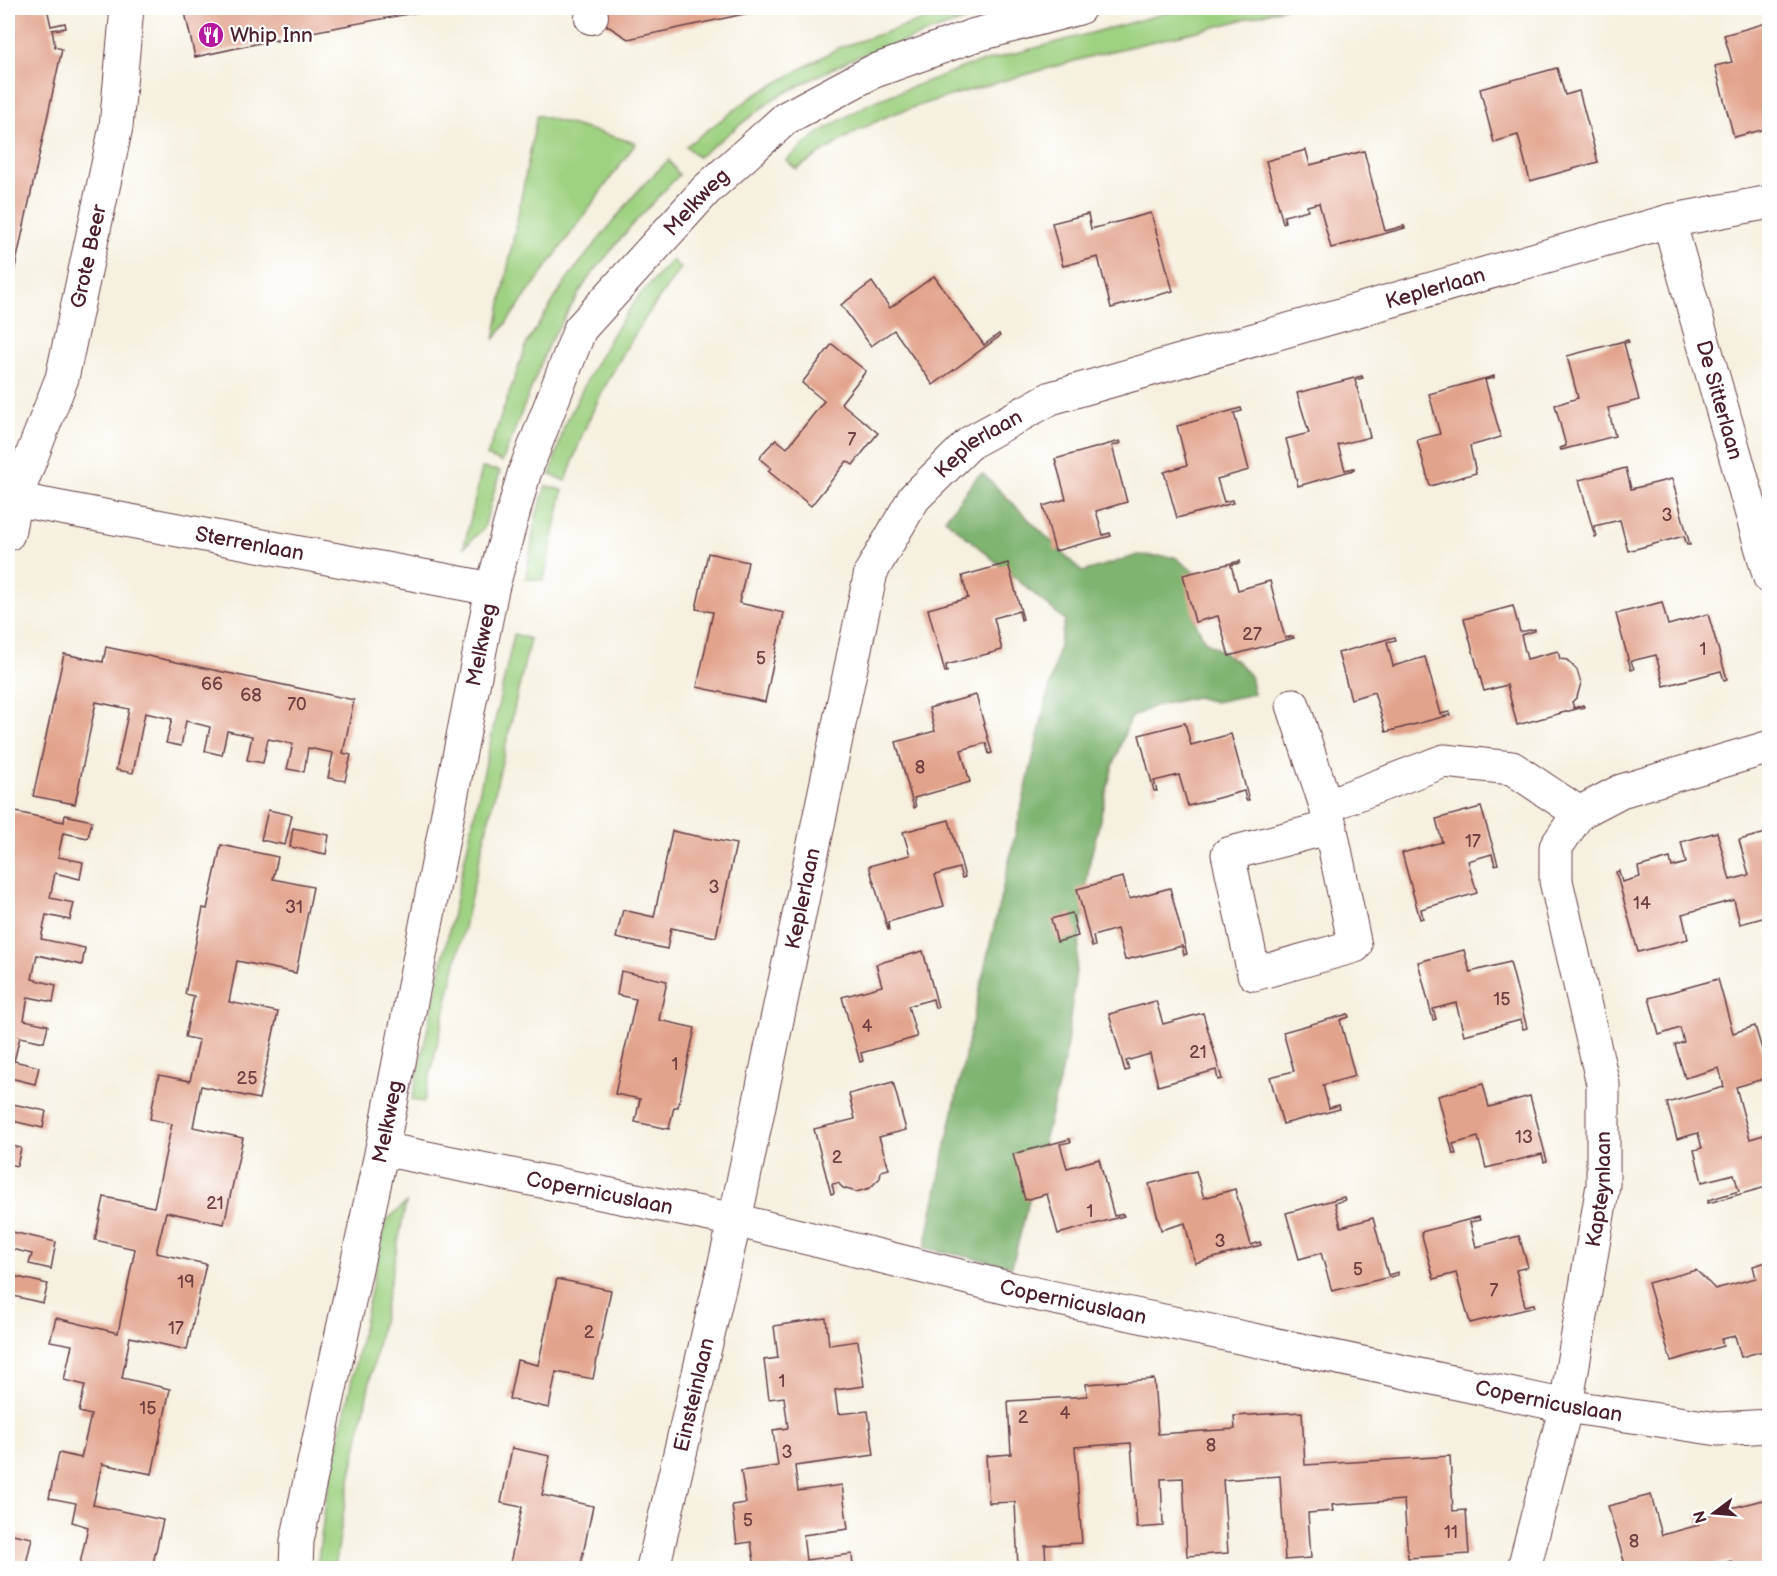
<svg xmlns="http://www.w3.org/2000/svg" width="1777" height="1576" font-family="'Balsamiq Sans',sans-serif">
	<rect width="100%" height="100%" fill="#fff"/>
	<filter id="ink" filterUnits="userSpaceOnUse"><feTurbulence type="fractalNoise" baseFrequency=".0167" numOctaves="2"/><feDisplacementMap in="SourceGraphic" scale="12" xChannelSelector="R" yChannelSelector="G"/><feConvolveMatrix kernelMatrix="1 2 1 2 8 2 1 2 1" color-interpolation-filters="sRGB"/></filter>
	<filter id="wash" filterUnits="userSpaceOnUse"><feTurbulence type="fractalNoise" baseFrequency=".008" numOctaves="4" result="noise"/><feDisplacementMap in="SourceGraphic" scale="24" xChannelSelector="R" yChannelSelector="G"/><feGaussianBlur stdDeviation="1.35" result="paint"/><feColorMatrix in="noise" values="0 0 0 0 0 0 0 0 0 0 0 0 0 0 0 0 0 1.4 0 .05"/><feComposite in="paint" operator="in"/></filter>
	<g filter="url(#wash)">
		<rect width="100%" height="100%" fill="#f5f0df"/>
		<g fill="#9ed181" stroke="#747856" stroke-width="1.5">
			<polygon points="959,8 966,8 969,19 851,59 775,98 698,157 686,146 752,97 838,48"/>
			<polygon points="1185,8 1285,8 1219,26 1103,53 946,97 890,115 855,132 796,169 786,160 820,132 870,103 967,66"/>
			<polygon points="537,115 636,143 494,340"/>
			<polygon points="669,160 679,175 632,225 587,280 549,343 502,462 487,456 527,343 567,279 640,188"/>
			<path d="M672 260 681 268C642 319 608 374 583 433 577 448 572 465 566 481L550 475 564 427 590 374 613 333 638 297Z"/>
			<polygon points="482,468 500,471 484,528 464,547"/>
			<polygon points="546,486 563,490 544,580 526,579 536,517"/>
			<polygon points="514,634 530,639 424,1102 412,1100"/>
			<polygon points="406,1203 344,1509 335,1568 317,1568 326,1500 386,1221"/>
		</g>
		<path fill="#7eb36f" stroke="#64694d" stroke-width="1.5" d="M983 474 1082 572 1138 555 1175 557 1194 572 1192 592 1194 619 1205 641 1238 662 1250 676 1254 694 1215 702 1196 697 1154 706 1130 718 1112 769 1089 865 1065 1059 1012 1266 925 1248C966 1038 1017 829 1065 620L945 519 977 477Z"/>
		<g id="blocks">
			<g fill="#e2a38c">
				<polygon points="8,8 47,8 51,26 65,23 66,28 52,30 55,47 62,49 8,300"/>
				<polygon points="184,8 435,8 435,9 301,34 302,36 299,36 299,34 277,39 277,41 274,40 195,57"/>
				<polygon points="579,8 772,8 628,39"/>
				<polygon points="1770,22 1770,128 1734,137 1715,66 1732,62 1724,35"/>
				<polygon points="1557,68 1565,95 1579,91 1598,162 1530,181 1518,135 1497,141 1497,142 1494,143 1480,89"/>
				<polygon points="1306,150 1310,165 1364,151 1385,231 1404,226 1405,228 1331,248 1319,203 1307,206 1308,210 1284,216 1285,222 1283,223 1266,161"/>
				<polygon points="1151,213 1173,291 1111,308 1098,257 1063,266 1052,223 1088,214 1091,229"/>
				<polygon points="934,276 984,345 999,334 1000,336 933,385 894,330 871,346 841,305 872,282 890,308"/>
				<polygon points="1628,340 1629,342 1624,343 1639,400 1608,408 1615,436 1561,450 1560,448 1566,446 1555,405 1578,398 1567,356"/>
				<polygon points="832,344 866,371 841,403 878,433 853,465 847,461 811,506 768,471 771,468 760,459 762,454 776,439 787,448 824,401 802,383"/>
				<polygon points="1362,376 1363,378 1355,380 1370,437 1338,445 1345,470 1354,468 1354,470 1298,486 1286,439 1309,433 1297,393"/>
				<polygon points="1494,376 1494,378 1485,380 1501,437 1470,446 1476,473 1430,486 1417,440 1440,434 1429,394"/>
				<polygon points="1241,408 1242,411 1234,413 1249,470 1217,479 1224,502 1232,500 1233,503 1177,518 1164,472 1187,465 1177,426"/>
				<polygon points="1120,441 1121,443 1112,446 1127,502 1096,511 1103,535 1110,533 1111,536 1055,551 1043,506 1066,499 1055,459"/>
				<polygon points="1626,468 1631,489 1672,479 1690,545 1687,545 1684,536 1628,551 1620,520 1594,526 1597,536 1595,537 1579,480"/>
				<polygon points="708,553 748,562 739,603 784,613 765,702 697,687 713,612 696,609"/>
				<polygon points="1240,561 1240,563 1231,565 1238,590 1270,581 1285,638 1293,636 1294,638 1229,656 1218,616 1195,622 1183,575"/>
				<polygon points="1008,563 1023,619 1021,620 1019,611 994,618 1002,650 946,665 947,672 945,672 928,609 968,598 962,576"/>
				<polygon points="1662,602 1668,625 1708,614 1727,679 1724,680 1721,671 1664,686 1656,655 1631,661 1634,669 1631,670 1616,614"/>
				<polygon points="1513,606 1520,632 1535,629 1535,631 1521,635 1527,659 1558,651 1560,659 1567,660 1577,670 1581,683 1577,697 1572,702 1574,708 1583,705 1584,707 1517,725 1507,685 1484,691 1464,619"/>
				<polygon points="1395,637 1396,640 1387,642 1393,666 1425,657 1441,714 1449,712 1450,715 1386,732 1374,692 1351,699 1338,653"/>
				<polygon points="106,647 354,700 343,753 351,755 345,781 328,778 333,753 308,748 304,772 287,769 293,744 268,739 263,763 247,760 252,736 227,731 222,755 205,751 210,727 186,721 181,746 166,743 172,719 145,713 133,773 116,770 129,709 96,702 75,804 33,796 64,654 103,662"/>
				<polygon points="976,695 992,753 989,754 986,743 961,750 970,782 914,798 916,807 914,808 896,742 935,731 929,708"/>
				<polygon points="1185,723 1191,745 1231,734 1249,800 1246,800 1244,791 1188,806 1179,775 1154,781 1157,791 1154,791 1139,735"/>
				<polygon points="1481,807 1498,864 1495,865 1492,854 1468,861 1477,893 1421,909 1423,918 1420,919 1402,853 1442,842 1436,819"/>
				<polygon points="268,810 292,815 285,845 261,840"/>
				<polygon points="11,811 64,822 65,815 92,821 88,838 63,833 58,857 83,862 80,879 55,873 50,898 74,903 70,920 46,915 41,939 85,948 82,965 37,955 32,979 56,985 53,1002 28,997 24,1020 48,1025 44,1042 20,1037 14,1061 39,1067 35,1084 10,1078 9,1088 8,829"/>
				<polygon points="949,820 965,877 962,878 959,868 935,875 944,906 888,922 889,930 888,930 869,866 910,855 903,832"/>
				<polygon points="293,828 329,835 326,854 290,847"/>
				<polygon points="672,831 736,844 716,937 671,928 667,949 616,938 623,910 654,917"/>
				<polygon points="1717,832 1730,880 1749,875 1739,840 1770,832 1770,916 1740,924 1734,900 1682,914 1688,939 1638,952 1616,872 1619,871 1622,882 1640,877 1638,867 1670,858 1672,867 1686,863 1681,842"/>
				<polygon points="221,845 278,857 273,879 313,887 296,973 237,961 229,1002 278,1012 259,1099 201,1086 193,1127 243,1138 224,1224 166,1212 156,1253 206,1264 187,1350 130,1337 122,1378 170,1389 152,1474 102,1464 93,1505 163,1520 152,1568 79,1568 88,1527 72,1522 76,1503 49,1498 59,1453 81,1458 91,1415 79,1412 85,1385 64,1380 72,1345 50,1341 56,1318 118,1333 135,1249 95,1240 104,1197 154,1207 172,1124 150,1119 154,1097 159,1075 190,1081 199,1040 185,1037 194,996 185,994 203,908 207,909"/>
				<polygon points="1123,877 1129,899 1170,888 1187,954 1184,955 1182,946 1125,960 1117,929 1093,936 1095,946 1092,947 1077,889"/>
				<polygon points="1072,913 1078,936 1057,942 1051,919"/>
				<polygon points="1464,950 1470,972 1510,962 1527,1028 1523,1029 1521,1020 1464,1035 1456,1003 1433,1009 1436,1019 1433,1020 1418,962"/>
				<polygon points="923,951 938,1007 935,1008 933,999 908,1006 917,1037 861,1053 863,1061 860,1062 842,997 882,986 876,964"/>
				<polygon points="621,971 667,981 659,1020 695,1028 678,1107 674,1107 669,1129 635,1122 640,1099 615,1094 636,999 617,995"/>
				<polygon points="1718,979 1733,1033 1755,1026 1770,1076 1770,1077 1736,1087 1750,1139 1770,1133 1770,1186 1708,1203 1708,1200 1739,1191 1734,1174 1702,1182 1694,1150 1702,1148 1698,1133 1677,1139 1667,1103 1724,1087 1719,1068 1685,1078 1675,1045 1684,1042 1680,1028 1659,1035 1649,998"/>
				<polygon points="1156,1001 1163,1024 1203,1013 1222,1079 1218,1080 1216,1070 1158,1086 1150,1054 1126,1061 1129,1070 1125,1071 1109,1014"/>
				<polygon points="1348,1014 1349,1017 1340,1020 1355,1076 1323,1085 1329,1108 1339,1105 1340,1109 1283,1124 1270,1077 1294,1071 1283,1032"/>
				<polygon points="893,1082 906,1130 879,1137 889,1169 881,1171 880,1178 870,1188 856,1192 843,1188 838,1183 832,1184 834,1193 831,1194 814,1129 855,1119 849,1094"/>
				<polygon points="1483,1084 1489,1107 1530,1096 1547,1161 1544,1162 1542,1154 1486,1168 1478,1137 1453,1144 1456,1154 1453,1154 1438,1096"/>
				<polygon points="8,1103 46,1111 43,1128 8,1120"/>
				<polygon points="1070,1139 1071,1142 1060,1144 1067,1168 1099,1159 1114,1216 1123,1214 1124,1216 1058,1234 1047,1194 1025,1200 1013,1154"/>
				<polygon points="8,1145 21,1148 17,1166 8,1164"/>
				<polygon points="1196,1171 1204,1198 1235,1189 1251,1245 1260,1242 1261,1245 1195,1263 1185,1223 1161,1230 1149,1184"/>
				<polygon points="1344,1197 1345,1200 1335,1203 1341,1227 1373,1218 1388,1275 1398,1272 1398,1275 1332,1291 1321,1253 1299,1259 1286,1213"/>
				<polygon points="1479,1217 1480,1220 1470,1222 1476,1247 1519,1236 1528,1267 1516,1270 1525,1306 1534,1304 1535,1307 1470,1323 1456,1273 1434,1279 1421,1232"/>
				<polygon points="8,1231 56,1242 51,1269 29,1264 32,1254 8,1248"/>
				<polygon points="1770,1261 1770,1349 1741,1357 1735,1336 1721,1339 1723,1346 1671,1361 1648,1283 1696,1270 1715,1289 1756,1278 1753,1266"/>
				<polygon points="13,1276 48,1284 43,1303 9,1295"/>
				<polygon points="557,1279 611,1290 593,1379 556,1372 549,1408 509,1399 517,1360 538,1365"/>
				<polygon points="826,1318 829,1345 858,1341 864,1386 835,1390 838,1414 868,1411 874,1455 795,1466 798,1491 842,1485 848,1529 803,1535 806,1560 852,1554 853,1568 755,1568 751,1542 737,1544 732,1505 746,1503 741,1471 778,1466 773,1430 788,1428 784,1397 769,1399 764,1360 778,1358 774,1326"/>
				<polygon points="1154,1379 1158,1434 1235,1429 1234,1416 1302,1412 1305,1465 1450,1456 1453,1511 1466,1510 1469,1554 1408,1558 1404,1500 1332,1505 1333,1511 1308,1513 1311,1558 1285,1560 1280,1476 1223,1480 1228,1553 1187,1556 1183,1478 1161,1479 1163,1526 1137,1528 1131,1443 1075,1447 1082,1543 1045,1545 1046,1568 1018,1568 1015,1502 989,1503 986,1456 1011,1454 1008,1401 1087,1396 1086,1384"/>
				<polygon points="512,1448 550,1456 542,1495 593,1506 580,1568 509,1568 522,1507 501,1503"/>
				<polygon points="1651,1495 1662,1535 1699,1525 1697,1515 1700,1515 1700,1517 1718,1512 1718,1510 1720,1510 1720,1511 1770,1498 1770,1568 1733,1568 1731,1561 1706,1568 1626,1568 1608,1506"/>
				<polygon points="8,1533 32,1538 25,1568 8,1568"/>
			</g>
		</g>
	</g>
	<g filter="url(#ink)">
		<use href="#blocks" fill-opacity="0" stroke="#643e46" stroke-width="1.5"/>
		<g fill="none" stroke-linecap="round" stroke-linejoin="round">
			<g stroke="#643e46" stroke-width="34">
				<polyline id="pedestrian" points="591,18 592,16"/>
			</g>
			<g stroke="#643e46" stroke-width="35">
				<g id="minor">
					<path id="s1" d="M1669 221 1770 578"/>
					<path id="s2" d="M8 498 492 589"/>
					<path id="s3" d="M8 534 15 499 62 378 116 127 127 8"/>
					<polyline points="1293,705 1326,806"/>
					<polyline points="1331,827 1228,854 1254,974 1355,946 1326,806 1444,761 1512,768 1579,813"/>
					<path id="s4" d="M382 1149 735 1220 1012 1289 1566 1406 1718 1429 1770 1426"/>
					<path id="s5" d="M653 1568 735 1220 871 572 914 498 971 442 1051 398 1669 221 1770 202"/>
					<path id="s6" d="M1524 1568 1566 1406 1603 1185V1084L1556 881V847L1579 813 1621 791 1770 747"/>
				</g>
			</g>
			<g stroke="#643e46" stroke-width="35">
				<g id="tertiary">
					<path id="s7" d="M296 1568 297 1541 382 1149 492 589 524 474 580 329 706 190 786 118 872 72 972 36 1079 8"/>
				</g>
			</g>
			<use href="#pedestrian" stroke="#fff" stroke-width="32"/>
			<use href="#minor" stroke="#fff" stroke-width="33"/>
			<use href="#tertiary" stroke="#fff" stroke-width="33"/>
		</g>
	</g>
	<defs>
		<g id="restaurant-disc" transform="scale(1.35)"><circle r="9.5" fill="#b5179e" stroke="#fff"/><path d="M-5-6h1v4h1v-4h1v4h1v-4h1v5L-1.5 .5V6h-2V.5L-5-1ZM5-6V6H3V1.5H1.5Q1.5-4 5-6Z" fill="#fff"/></g>
	</defs>
	<g fill-rule="evenodd">
		<use href="#restaurant-disc" x="211" y="35"/>
	</g>
	<g text-anchor="middle" stroke-width="4.5" stroke-linejoin="round" paint-order="stroke">
		<g font-size="18" fill="#704043">
			<text x="852" y="445">7</text>
			<text x="1667" y="521">3</text>
			<text x="1252" y="640">27</text>
			<text x="1703" y="655">1</text>
			<text x="761" y="664">5</text>
			<text x="212" y="690">66</text>
			<text x="251" y="701">68</text>
			<text x="297" y="710">70</text>
			<text x="920" y="773">8</text>
			<text x="1473" y="847">17</text>
			<text x="714" y="893">3</text>
			<text x="1642" y="909">14</text>
			<text x="294" y="913">31</text>
			<text x="1502" y="1005">15</text>
			<text x="867" y="1032">4</text>
			<text x="1198" y="1058">21</text>
			<text x="675" y="1070">1</text>
			<text x="247" y="1084">25</text>
			<text x="1524" y="1143">13</text>
			<text x="837" y="1163">2</text>
			<text x="215" y="1209">21</text>
			<text x="1090" y="1217">1</text>
			<text x="1220" y="1247">3</text>
			<text x="1358" y="1275">5</text>
			<text x="186" y="1288">19</text>
			<text x="1494" y="1296">7</text>
			<text x="176" y="1334">17</text>
			<text x="589" y="1338">2</text>
			<text x="782" y="1387">1</text>
			<text x="148" y="1414">15</text>
			<text x="1065" y="1419">4</text>
			<text x="1023" y="1423">2</text>
			<text x="1211" y="1451">8</text>
			<text x="787" y="1458">3</text>
			<text x="748" y="1526">5</text>
			<text x="1451" y="1538">11</text>
			<text x="1634" y="1547">8</text>
		</g>
		<g font-size="21" fill="#4a1f2b" stroke="#fff" text-anchor="start">
			<text x="230" y="42">Whip Inn</text>
		</g>
		<g font-size="21" fill="#4a1f2b" stroke="#fff">
			<text dy="7" stroke="none"><textPath href="#s7" startOffset="1446">Melkweg</textPath></text>
			<text dy="7" stroke="none"><textPath href="#s3" startOffset="290">Grote Beer</textPath></text>
			<text dy="7" stroke="none"><textPath href="#s5" startOffset="1676">Keplerlaan</textPath></text>
			<text dy="7" stroke="none"><textPath href="#s1" startOffset="186">De Sitterlaan</textPath></text>
			<text dy="7" stroke="none"><textPath href="#s5" startOffset="1190">Keplerlaan</textPath></text>
			<text dy="7" stroke="none"><textPath href="#s2" startOffset="246">Sterrenlaan</textPath></text>
			<text dy="7" stroke="none"><textPath href="#s7" startOffset="942">Melkweg</textPath></text>
			<text dy="7" stroke="none"><textPath href="#s5" startOffset="686">Keplerlaan</textPath></text>
			<text dy="7" stroke="none"><textPath href="#s7" startOffset="456">Melkweg</textPath></text>
			<text dy="7" stroke="none"><textPath href="#s6" startOffset="387">Kapteynlaan</textPath></text>
			<text dy="7" stroke="none"><textPath href="#s4" startOffset="222">Copernicuslaan</textPath></text>
			<text dy="7" stroke="none"><textPath href="#s4" startOffset="708">Copernicuslaan</textPath></text>
			<text dy="7" stroke="none"><textPath href="#s5" startOffset="178">Einsteinlaan</textPath></text>
			<text dy="7" stroke="none"><textPath href="#s4" startOffset="1194">Copernicuslaan</textPath></text>
		</g>
	</g>
	<rect width="1777" height="1576" fill="none" stroke="#fff" stroke-width="30"/>
	<g transform="translate(1714 1513) rotate(254)" stroke="#ffffff" stroke-width="4.5" paint-order="stroke">
	<path d="M0-4.5L10 22L0 15L-10 22Z" fill="#4a1f2b"/>
	<text y="-9" font-size="16" font-weight="bold" text-anchor="middle" fill="#4a1f2b">N</text>
	</g>
</svg>
